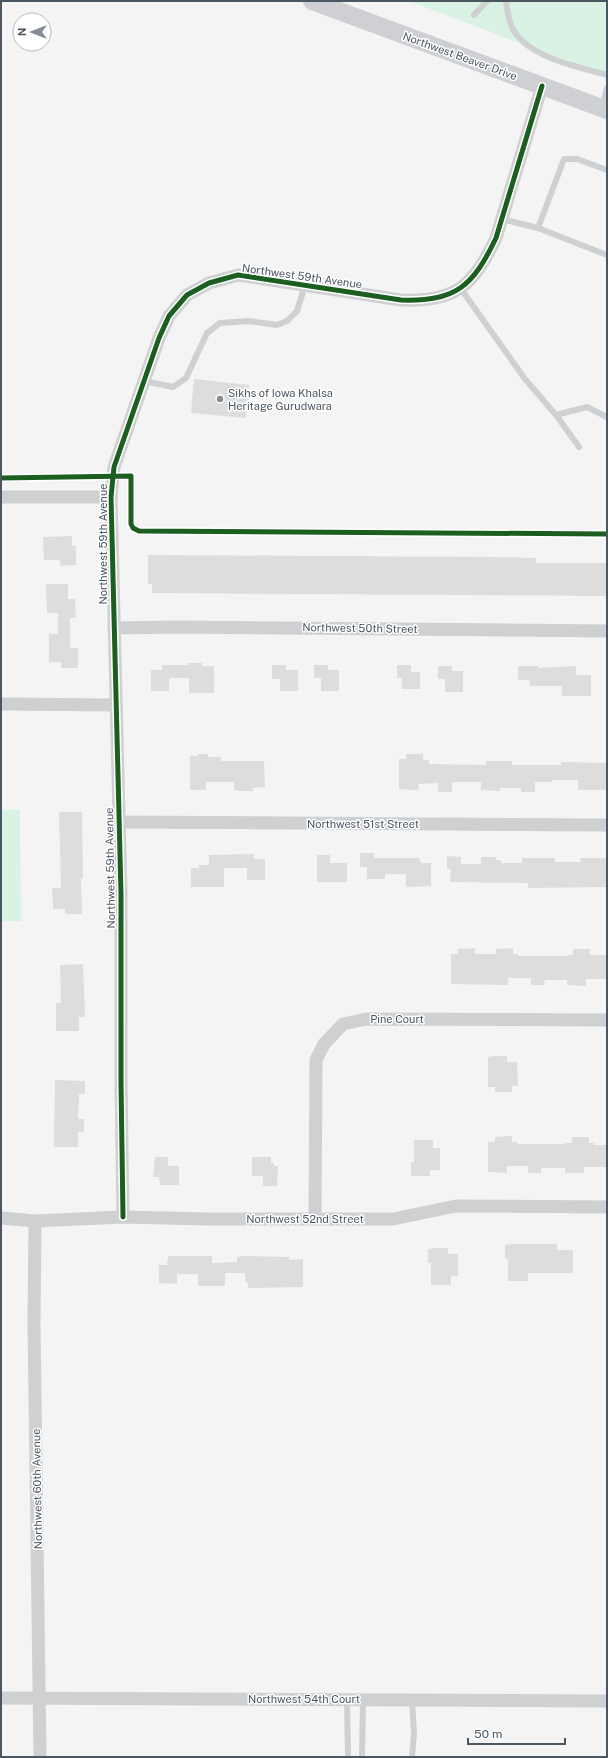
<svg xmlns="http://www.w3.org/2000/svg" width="608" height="1758" font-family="'Public Sans',sans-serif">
	<rect width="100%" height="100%" fill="#f4f4f4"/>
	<g fill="#d9f2e3">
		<polygon points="409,1 607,1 607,76"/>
		<polygon points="1,810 20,810 21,921 1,921"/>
	</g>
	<g fill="#ddddde">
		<polygon points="194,379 249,385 246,418 191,413"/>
		<polygon points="72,536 72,546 76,546 76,565 60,566 60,560 44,560 43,537"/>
		<polygon points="148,555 492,557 536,558 536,563 607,563 607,596 152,593 152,584 148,584"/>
		<polygon points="46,584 68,584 68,599 75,599 76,618 70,618 70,648 78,648 78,668 61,668 61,662 49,662 49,634 58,634 58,613 47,613"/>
		<polygon points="188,663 202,663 202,666 214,666 214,693 189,693 189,678 169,678 169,691 151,691 151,670 162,670 162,665 189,665"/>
		<polygon points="272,665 286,665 286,670 298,670 298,691 280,691 280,679 272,679"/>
		<polygon points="314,665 328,665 328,670 339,670 339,691 321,691 321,678 314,678"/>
		<polygon points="397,665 411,665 411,672 420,672 420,689 402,689 402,678 397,678"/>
		<polygon points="438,666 452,666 452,671 463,671 463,692 445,692 445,679 438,679"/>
		<polygon points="518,666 538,666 538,668 576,666 576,675 591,675 591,696 562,696 562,686 530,686 529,680 518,680"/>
		<polygon points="198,754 208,754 208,757 221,757 221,761 264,761 265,787 253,788 253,791 239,791 234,790 234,782 206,782 206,790 190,790 190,756 198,756"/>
		<polygon points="406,754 423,754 423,760 429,760 429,764 486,765 486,761 512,761 512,765 561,765 561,762 607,763 607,790 578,790 578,780 552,780 552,782 535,782 535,792 521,792 521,788 500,788 500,791 481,790 481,782 452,782 452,792 438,792 438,783 418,784 419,790 399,789 399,759 406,759"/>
		<polygon points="59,812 82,812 83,879 81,879 82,914 65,914 65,909 53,909 52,888 61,888"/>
		<polygon points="360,853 374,853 374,858 419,858 421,863 431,863 431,886 406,887 406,874 385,874 385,879 367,879 367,867 360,867"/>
		<polygon points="254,854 254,859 265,859 265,880 247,880 247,868 224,868 224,887 191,887 191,868 199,868 199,865 209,865 209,855"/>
		<polygon points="317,855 330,855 330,863 347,863 347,882 317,882"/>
		<polygon points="447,856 461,857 461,864 481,864 481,857 496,857 496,860 501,860 501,863 522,863 522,858 555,858 555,862 581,862 580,858 607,858 607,887 528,888 528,883 450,882 451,869 447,869"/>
		<polygon points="475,948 475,954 496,954 496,949 513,948 513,954 518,954 518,956 567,956 567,955 573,955 573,949 590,949 590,955 607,955 607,979 586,979 586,986 567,985 567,980 545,980 544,985 531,985 531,978 508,978 508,985 451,984 451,954 458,954 458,949"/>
		<polygon points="83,964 85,1017 79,1017 79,1031 56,1031 56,1003 61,1003 60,965"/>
		<polygon points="493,1056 507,1056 507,1062 517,1062 518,1086 512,1086 512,1092 495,1092 495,1087 488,1087 488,1057"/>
		<polygon points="55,1080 85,1081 85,1094 79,1094 78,1119 84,1119 84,1132 78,1132 78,1147 54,1147"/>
		<polygon points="512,1136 512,1142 517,1142 517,1144 565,1144 565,1143 572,1143 572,1137 589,1137 589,1143 594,1143 594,1145 607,1145 607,1167 584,1167 584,1173 565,1173 565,1168 541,1168 541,1173 528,1173 528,1166 507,1166 507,1173 488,1172 488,1142 495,1142 495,1137"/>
		<polygon points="414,1140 433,1140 433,1148 440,1148 440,1170 430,1170 430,1176 411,1176 411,1162 414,1162"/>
		<polygon points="155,1157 168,1157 168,1166 179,1166 179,1185 160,1185 159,1177 153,1177"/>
		<polygon points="252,1157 271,1157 271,1163 274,1163 274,1166 278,1166 277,1186 263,1186 263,1176 252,1176"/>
		<polygon points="511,1244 557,1244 557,1250 573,1250 573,1273 528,1273 528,1281 508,1281 508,1259 505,1259 505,1245"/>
		<polygon points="435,1248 448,1248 448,1254 458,1254 458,1276 451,1276 451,1285 431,1285 431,1263 428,1263 428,1249"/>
		<polygon points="168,1256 212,1256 212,1263 237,1262 237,1257 243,1256 289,1257 289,1260 303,1259 303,1287 248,1288 248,1283 246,1283 245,1273 225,1273 225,1286 198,1286 198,1274 177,1274 177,1284 159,1283 159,1265 167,1265"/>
	</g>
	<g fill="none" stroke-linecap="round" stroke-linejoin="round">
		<g stroke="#ced0d2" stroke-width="6">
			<path d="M506 1C507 10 509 23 514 31 531 58 578 67 607 75"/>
			<polyline points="474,15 487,1"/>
			<polyline points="602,107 607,88"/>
			<polyline points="607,170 577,159 564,159 538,228 607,255"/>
			<polyline points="501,219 538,228"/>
			<polyline points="461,289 525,379 556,415 579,447"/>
			<polyline points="144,381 173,387 186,378 207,333 220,323 248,321 277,325 287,321 297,311 305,285"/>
			<polyline points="556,415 587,407 607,417"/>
			<polyline points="347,1699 348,1757"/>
			<polyline points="412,1699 414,1734 412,1757"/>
			<polyline points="362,1757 363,1699"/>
		</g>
		<g stroke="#ced0d2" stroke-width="13">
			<polyline points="1,497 111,497"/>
			<polyline points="114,628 177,627 607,631"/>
			<polyline points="1,704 116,705"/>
			<polyline points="119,822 607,825"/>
			<path d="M123 1217 121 1082V894L111 497 114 467 159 338 169 316 187 295 209 283 238 275 401 300C456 302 473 286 496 238L542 86"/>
			<polyline points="1,1218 35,1221 123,1217 208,1219 393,1219 456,1206 607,1207"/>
			<polyline points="315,1219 316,1060 324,1044 343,1024 367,1019 607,1020"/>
			<polyline points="35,1221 34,1324 40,1757"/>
			<polyline points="1,1698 607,1701"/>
		</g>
		<polyline stroke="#ced0d4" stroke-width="18" points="312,1 607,110"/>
		<g stroke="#fff" stroke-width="8">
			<g id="cycleway">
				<polyline points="1,478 131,476 131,524 133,528 139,531 607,534"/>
				<path d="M123 1217 121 1082V894L111 497 114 467 159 338 169 316 187 295 209 283 238 275 401 300C456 302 473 286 496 238L542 86"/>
			</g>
		</g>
		<use href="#cycleway" stroke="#1b5e20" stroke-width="5"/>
	</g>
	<circle fill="#868d94" stroke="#fff" stroke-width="1.5" cx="220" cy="399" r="4"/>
	<g text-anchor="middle" stroke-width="3" stroke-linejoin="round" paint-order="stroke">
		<g font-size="11" fill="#4a5661" stroke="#fff">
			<text transform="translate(460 56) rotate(20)" y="4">Northwest Beaver Drive</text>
			<text transform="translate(302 276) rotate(8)" y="4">Northwest 59th Avenue</text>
			<text transform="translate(103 544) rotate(-90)" y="4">Northwest 59th Avenue</text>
			<text transform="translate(360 628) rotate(1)" y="4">Northwest 50th Street</text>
			<text x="363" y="828">Northwest 51st Street</text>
			<text transform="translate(110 868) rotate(-91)" y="4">Northwest 59th Avenue</text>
			<text x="397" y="1023">Pine Court</text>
			<text x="305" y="1223">Northwest 52nd Street</text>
			<text transform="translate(37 1489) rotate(-91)" y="4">Northwest 60th Avenue</text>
			<text x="304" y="1703">Northwest 54th Court</text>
		</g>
		<g font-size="11" fill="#4a5661" stroke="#fff" text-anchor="start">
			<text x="228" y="397">Sikhs of Iowa Khalsa<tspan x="228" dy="13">Heritage Gurudwara</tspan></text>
		</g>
	</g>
	<rect width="608" height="1758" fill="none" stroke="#4a5661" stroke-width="4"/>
	<g transform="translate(32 32) rotate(270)"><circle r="19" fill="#ffffff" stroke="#b7bbc0"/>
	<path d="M0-3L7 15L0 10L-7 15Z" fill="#868d94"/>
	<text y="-6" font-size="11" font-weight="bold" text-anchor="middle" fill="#4a5661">N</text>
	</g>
	<path d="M468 1738v6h97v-6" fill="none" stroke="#4a5661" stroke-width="2"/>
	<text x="474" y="1738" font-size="12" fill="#4a5661" stroke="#ffffff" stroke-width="3" paint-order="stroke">50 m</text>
</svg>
